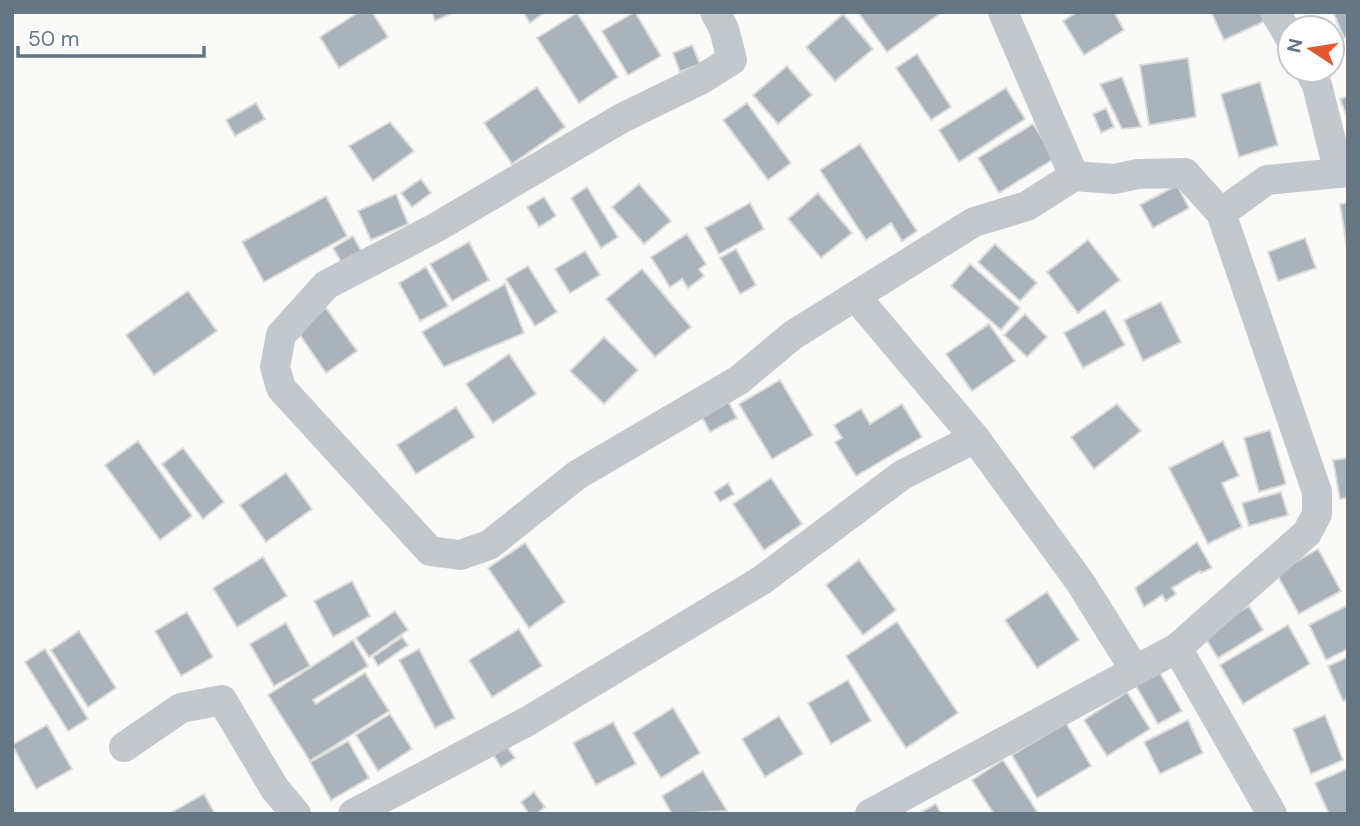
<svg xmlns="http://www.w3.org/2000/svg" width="1360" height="826" font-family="'DM Sans',sans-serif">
	<rect width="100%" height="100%" fill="#fafaf8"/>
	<g fill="#aab3b9" stroke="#dcdcda" stroke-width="2">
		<polygon points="359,12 372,12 388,37 339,68 320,37"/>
		<polygon points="432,12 455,12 435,21"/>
		<polygon points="523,12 545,12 530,23"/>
		<polygon points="635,12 661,56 628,75 602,31"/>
		<polygon points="858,12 942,12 887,52"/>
		<polygon points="1077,12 1114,12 1124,30 1084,55 1063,21"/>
		<polygon points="1211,12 1261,12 1265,21 1224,40"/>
		<polygon points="1333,12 1348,12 1348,36 1344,38"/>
		<polygon points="577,13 618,77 579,103 537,38"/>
		<polygon points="843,14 873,49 835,81 806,47"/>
		<polygon points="692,45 700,64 680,72 673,53"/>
		<polygon points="917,54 951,107 931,120 896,68"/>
		<polygon points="1188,58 1196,117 1149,125 1140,65"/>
		<polygon points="787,66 812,95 778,124 753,95"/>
		<polygon points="1122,77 1141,127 1122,129 1100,84"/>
		<polygon points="1260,82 1278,145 1239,157 1221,94"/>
		<polygon points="537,87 565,127 512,164 484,123"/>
		<polygon points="1006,88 1025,119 959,162 939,130"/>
		<polygon points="1348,96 1348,120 1340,99"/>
		<polygon points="256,103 265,119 235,136 226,120"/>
		<polygon points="747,103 791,163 768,180 723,120"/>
		<polygon points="1106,108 1114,127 1101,133 1093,114"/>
		<polygon points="390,122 414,151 373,181 349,146"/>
		<polygon points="1033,124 1055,158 999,193 978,158"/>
		<polygon points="860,144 917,231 902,241 891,223 866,240 820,170"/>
		<polygon points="421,179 431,193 412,207 401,193"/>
		<polygon points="639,184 671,221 644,244 612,207"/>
		<polygon points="1177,185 1189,208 1153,228 1140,205"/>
		<polygon points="587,187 618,237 601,248 571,198"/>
		<polygon points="818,193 852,233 821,258 788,219"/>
		<polygon points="396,194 408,224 371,240 358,211"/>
		<polygon points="326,196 347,236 264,282 242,242"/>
		<polygon points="544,197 556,216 539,227 527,207"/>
		<polygon points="750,203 764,229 719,254 705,228"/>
		<polygon points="1348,203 1348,255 1340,204"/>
		<polygon points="687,234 706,264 699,269 704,276 688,288 682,279 670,287 651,257"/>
		<polygon points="353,236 363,254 343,265 333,248"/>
		<polygon points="1305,238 1316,268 1278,281 1268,252"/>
		<polygon points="1088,240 1120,280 1078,313 1047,272"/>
		<polygon points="469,242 489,280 452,301 430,264"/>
		<polygon points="995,244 1037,283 1020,301 978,262"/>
		<polygon points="736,249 756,285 740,294 720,258"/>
		<polygon points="585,251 600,275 570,293 555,269"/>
		<polygon points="970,264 1020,308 1001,330 951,286"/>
		<polygon points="528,266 557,312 535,326 506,279"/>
		<polygon points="426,267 448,306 420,321 399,283"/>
		<polygon points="642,269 691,327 655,357 606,299"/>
		<polygon points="505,284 524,333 444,367 422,332"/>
		<polygon points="188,291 217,331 154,375 126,335"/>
		<polygon points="1161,302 1181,342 1143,361 1124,320"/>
		<polygon points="326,308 357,351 326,373 296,329"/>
		<polygon points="1105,310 1125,345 1083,368 1064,333"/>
		<polygon points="1025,314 1047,337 1027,357 1004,335"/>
		<polygon points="989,324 1015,361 972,391 946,354"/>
		<polygon points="604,337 638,370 604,404 570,371"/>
		<polygon points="509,354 536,394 493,423 466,384"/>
		<polygon points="780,380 813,435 772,459 739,404"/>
		<polygon points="728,401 737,418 710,432 701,415"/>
		<polygon points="902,404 922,437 856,476 835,442 842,438 834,425 861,409 870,424"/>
		<polygon points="1117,404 1141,431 1094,469 1071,437"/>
		<polygon points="456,407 475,437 416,474 397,445"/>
		<polygon points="1270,430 1286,484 1259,492 1244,438"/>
		<polygon points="138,441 192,516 160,540 105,465"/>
		<polygon points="1223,441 1239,476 1222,483 1242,527 1208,544 1169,468"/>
		<polygon points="183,448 224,502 203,519 162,464"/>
		<polygon points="1348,458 1348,498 1340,499 1333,460"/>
		<polygon points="286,473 312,509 266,542 240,505"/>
		<polygon points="771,478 802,524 764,550 733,504"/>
		<polygon points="728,483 734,494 720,502 714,492"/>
		<polygon points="1281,492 1288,515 1249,526 1242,503"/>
		<polygon points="1197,542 1212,568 1201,573 1200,571 1172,588 1176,594 1166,601 1162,595 1144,607 1135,588"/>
		<polygon points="525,543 565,602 529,628 488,568"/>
		<polygon points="1318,549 1341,591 1299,614 1276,573"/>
		<polygon points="263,557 287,596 237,627 213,588"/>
		<polygon points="859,560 896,610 863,635 826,585"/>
		<polygon points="352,581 370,616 333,637 314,601"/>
		<polygon points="1047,592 1079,640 1037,668 1005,620"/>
		<polygon points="1348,605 1348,649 1326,660 1309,625"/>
		<polygon points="1249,606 1263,630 1218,658 1203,634"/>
		<polygon points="395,611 408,630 369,657 356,638"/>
		<polygon points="187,612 213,657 181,676 155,631"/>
		<polygon points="897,622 958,713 906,748 846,656"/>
		<polygon points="286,623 310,666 274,686 250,644"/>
		<polygon points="1288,625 1310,664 1243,704 1220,665"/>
		<polygon points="519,629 542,666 492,697 469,660"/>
		<polygon points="79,631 116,688 88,707 51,650"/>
		<polygon points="402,637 408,645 378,666 373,657"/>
		<polygon points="353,640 368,666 313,700 316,704 365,673 389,711 310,761 268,695"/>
		<polygon points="45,649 88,719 68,731 25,662"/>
		<polygon points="419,649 455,718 435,728 399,660"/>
		<polygon points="1348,657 1348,699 1343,701 1328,666"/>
		<polygon points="1157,668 1182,711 1158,724 1133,681"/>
		<polygon points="848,680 871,721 831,744 808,703"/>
		<polygon points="1127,692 1150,729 1107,756 1084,720"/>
		<polygon points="673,708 700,753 661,778 633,733"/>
		<polygon points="390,714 412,749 378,771 356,735"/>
		<polygon points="1325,715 1343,760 1311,774 1293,729"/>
		<polygon points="779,716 803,754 765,777 742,739"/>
		<polygon points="1188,720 1203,753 1160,774 1144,742"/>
		<polygon points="613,722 636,764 596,785 573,743"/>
		<polygon points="1066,723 1091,766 1037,798 1012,755"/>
		<polygon points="47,725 72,769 36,789 12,745"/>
		<polygon points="348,741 369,778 331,800 310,762"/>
		<polygon points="505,744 515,758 501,767 492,753"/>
		<polygon points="1003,760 1038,813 1038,814 994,814 972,780"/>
		<polygon points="1348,768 1348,814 1329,814 1315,783"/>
		<polygon points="703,771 727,811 672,814 662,796"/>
		<polygon points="534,792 545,807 536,814 529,814 521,802"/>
		<polygon points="204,794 215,814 169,814"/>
		<polygon points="936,804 941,814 918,814"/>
	</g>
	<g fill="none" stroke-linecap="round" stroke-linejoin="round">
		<g stroke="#c3c8cc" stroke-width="30">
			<polyline points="715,12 724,29 732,60 700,80 622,118 437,227 326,285 281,335 275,367 281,388 430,551 460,555 489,545 577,475 739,380 793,335 974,222 1027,206 1074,176 1114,179 1138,174 1185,173 1221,213 1317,492 1317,514 1307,533 1177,648 870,814"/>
			<polyline points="1003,12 1074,176"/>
			<polyline points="1275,12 1290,38"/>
			<polyline points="1309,70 1317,85 1339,173"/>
			<polyline points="1221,213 1267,180 1348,172"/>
			<polyline points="856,297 975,438 1080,582 1135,670"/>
			<polyline points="1177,648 1272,814"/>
			<polyline points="124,747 181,708 222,700 275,789 296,814"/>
			<polyline points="353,814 528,721 762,580 902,475 975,438"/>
		</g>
	</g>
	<rect width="1360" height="826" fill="none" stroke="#657683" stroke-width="28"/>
	<g transform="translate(1311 49) rotate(282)"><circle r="33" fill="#ffffff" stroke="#c1c8cd" stroke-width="2"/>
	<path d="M0-5L12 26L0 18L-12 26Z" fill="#e4572e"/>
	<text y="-10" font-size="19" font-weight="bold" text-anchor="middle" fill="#657683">N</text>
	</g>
	<path d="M18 46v10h186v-10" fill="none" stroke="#657683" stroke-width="3.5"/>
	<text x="28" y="46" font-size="21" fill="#657683" stroke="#ffffff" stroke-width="5" paint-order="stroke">50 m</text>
</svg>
